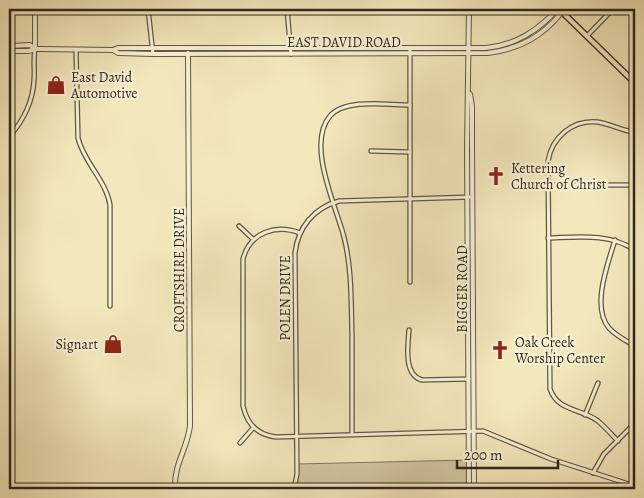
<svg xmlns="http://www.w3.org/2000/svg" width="644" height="498" font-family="Alegreya,serif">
	<rect width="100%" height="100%" fill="#f3e8bc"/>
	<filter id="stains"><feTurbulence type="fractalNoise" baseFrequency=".004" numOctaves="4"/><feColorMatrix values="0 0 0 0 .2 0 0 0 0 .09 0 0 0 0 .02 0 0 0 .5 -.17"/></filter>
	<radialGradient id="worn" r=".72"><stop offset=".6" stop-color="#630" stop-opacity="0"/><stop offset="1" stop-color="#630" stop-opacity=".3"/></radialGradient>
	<polygon fill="#d2c7a1" stroke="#817760" points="468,460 469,489 294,489 297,464"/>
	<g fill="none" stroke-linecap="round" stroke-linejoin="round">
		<g stroke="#615746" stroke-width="5.5">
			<g id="minor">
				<polyline points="148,9 153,54"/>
				<polyline points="287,9 291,54"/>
				<polyline points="587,36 613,9"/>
				<path d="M76 50 78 138C84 163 106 180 110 205V306"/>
				<path d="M9 137C23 121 33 102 34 80 35 70 33 59 35 49"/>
				<polyline points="371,151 410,152"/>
				<polyline points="524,185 635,185"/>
				<polyline points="239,226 253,239"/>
				<path d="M300 233C276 224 250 232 243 259V406C247 424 257 435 276 437L483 431 551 459 635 486"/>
				<path d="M548 238C579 237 609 233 635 250"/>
				<path d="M615 240C608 263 591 307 609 328 616 336 627 341 635 346"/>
				<polyline points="410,282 410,48"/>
				<path d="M409 330C408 345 403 375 422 380L469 379"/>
				<polyline points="585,415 598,383"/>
				<path d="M352 434C352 401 352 368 352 335 351 302 352 269 344 237 336 206 306 144 330 116 346 98 388 105 410 105"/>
				<path d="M618 441C611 434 605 427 598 421 581 408 558 412 550 389L548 161C552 137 573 119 598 122 611 124 622 131 635 132"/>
				<polyline points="240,443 253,428"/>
				<polyline points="593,473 604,454 635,423"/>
				<polyline points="61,488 61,489"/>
				<polyline points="256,489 270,489"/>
				<path d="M294 489 297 474 295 253C298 227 314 208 339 201L472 197"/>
			</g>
		</g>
		<g stroke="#615746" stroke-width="6">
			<g id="tertiary">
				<path d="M9 46 30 45 35 49H40L113 50 118 48H486C516 45 537 31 558 9"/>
				<polyline points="35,49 35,9"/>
				<path d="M113 50 118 53 153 54 488 53C519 49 542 37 562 12"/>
				<polyline points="9,51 29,51 35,49"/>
				<polyline points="470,94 472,106 472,144 474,489"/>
				<path d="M175 489C174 463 187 450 190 426L188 53"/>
				<polyline points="469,489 467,149 469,9"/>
			</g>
		</g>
		<g stroke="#30271e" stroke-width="7">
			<polyline id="primary" points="559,9 635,83"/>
		</g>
		<use href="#minor" stroke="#f7f0d3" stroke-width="3"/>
		<use href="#tertiary" stroke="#f7f0d3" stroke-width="4"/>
		<use href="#primary" stroke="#f3e8bc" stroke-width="4.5"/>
	</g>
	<defs>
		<g id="shop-bare" transform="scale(1.5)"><path d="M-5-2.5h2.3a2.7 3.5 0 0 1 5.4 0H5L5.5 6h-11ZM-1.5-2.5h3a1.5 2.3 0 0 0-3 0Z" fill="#8f2418" stroke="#f7f0d3" stroke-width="2.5" paint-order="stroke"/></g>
		<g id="church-bare" transform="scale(1.5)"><path d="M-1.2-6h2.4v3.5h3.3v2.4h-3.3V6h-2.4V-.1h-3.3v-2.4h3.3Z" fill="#8f2418" stroke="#f7f0d3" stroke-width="2.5" paint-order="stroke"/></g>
	</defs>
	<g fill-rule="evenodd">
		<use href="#shop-bare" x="56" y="85"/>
		<use href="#church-bare" x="496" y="176"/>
		<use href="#shop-bare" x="113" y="344"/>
		<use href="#church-bare" x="500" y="350"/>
	</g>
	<g text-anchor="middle" stroke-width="4.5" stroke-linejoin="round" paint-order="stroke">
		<g font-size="14" fill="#30271e" stroke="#f7f0d3">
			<text x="344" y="47">EAST DAVID ROAD</text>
			<text transform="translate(179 270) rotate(-90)" y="5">CROFTSHIRE DRIVE</text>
			<text transform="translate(462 289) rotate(-90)" y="5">BIGGER ROAD</text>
			<text transform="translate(285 298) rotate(-90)" y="5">POLEN DRIVE</text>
		</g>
		<g font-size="14" fill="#30271e" stroke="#f7f0d3" text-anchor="start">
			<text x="71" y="82">East David<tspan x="71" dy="16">Automotive</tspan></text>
			<text x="511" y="173">Kettering<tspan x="511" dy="16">Church of Christ</tspan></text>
			<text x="515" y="347">Oak Creek<tspan x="515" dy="16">Worship Center</tspan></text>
			<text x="98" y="349" text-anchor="end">Signart</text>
		</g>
	</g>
	<rect width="644" height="498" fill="none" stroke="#f3e8bc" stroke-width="30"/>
	<rect x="10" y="10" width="624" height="478" fill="none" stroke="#30271e" stroke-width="2.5"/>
	<rect x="15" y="15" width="614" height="468" fill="none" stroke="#30271e"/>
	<path d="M457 460v8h101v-8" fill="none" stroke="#30271e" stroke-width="2.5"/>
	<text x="464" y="460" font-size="15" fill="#30271e" stroke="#f7f0d3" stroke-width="4" paint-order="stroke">200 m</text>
	<rect width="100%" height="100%" filter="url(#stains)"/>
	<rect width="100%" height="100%" fill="url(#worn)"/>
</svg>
